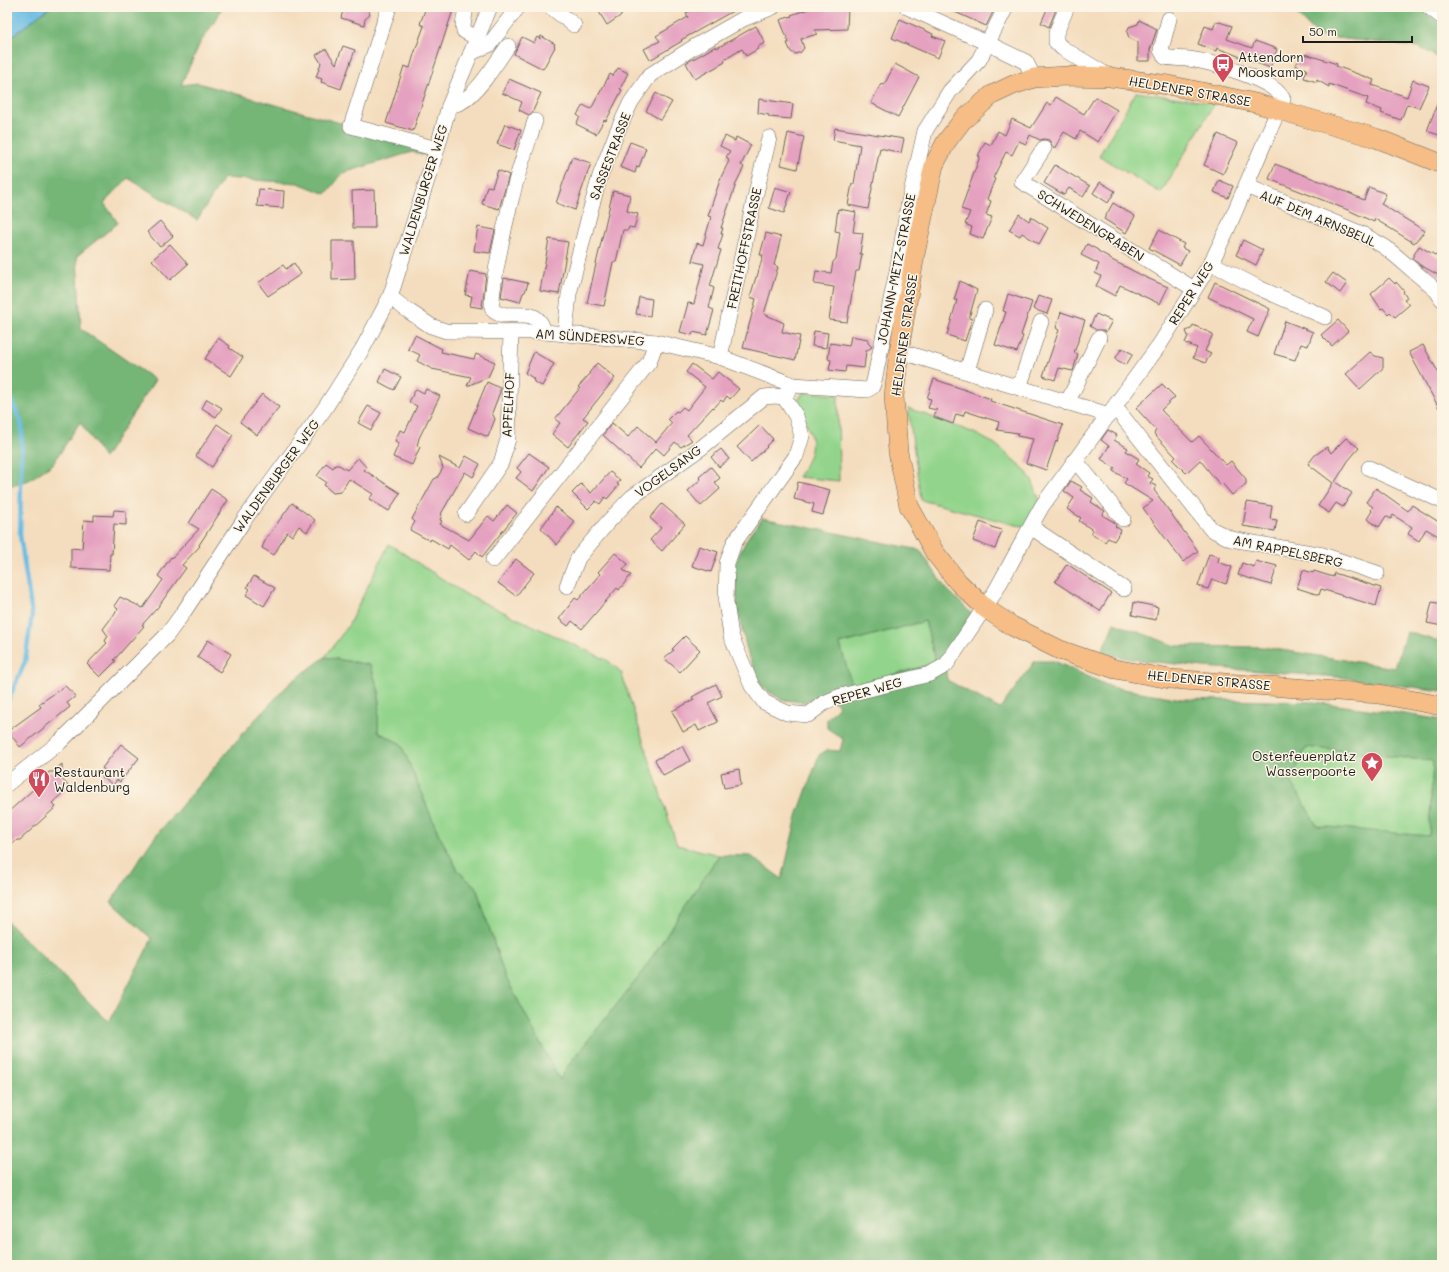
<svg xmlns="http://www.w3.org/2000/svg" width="1449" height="1272" font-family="Mali,sans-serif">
	<rect width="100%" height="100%" fill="#fcf5e5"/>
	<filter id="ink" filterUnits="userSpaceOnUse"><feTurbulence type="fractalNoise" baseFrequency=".025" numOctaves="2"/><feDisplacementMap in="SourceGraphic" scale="8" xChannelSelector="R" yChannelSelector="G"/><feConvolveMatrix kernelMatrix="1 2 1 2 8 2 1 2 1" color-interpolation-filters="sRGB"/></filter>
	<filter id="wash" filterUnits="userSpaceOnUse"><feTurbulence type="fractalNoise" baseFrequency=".012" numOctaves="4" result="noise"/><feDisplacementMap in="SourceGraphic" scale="16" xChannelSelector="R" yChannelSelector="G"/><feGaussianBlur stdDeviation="0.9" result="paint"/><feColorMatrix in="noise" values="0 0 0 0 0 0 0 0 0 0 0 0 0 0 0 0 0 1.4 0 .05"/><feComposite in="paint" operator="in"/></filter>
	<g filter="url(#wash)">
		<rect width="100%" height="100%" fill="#f4ddbe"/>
		<g fill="#92d48b" stroke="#577854">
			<polygon points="1136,92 1215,103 1161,193 1099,156"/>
			<path d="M804 392 838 395 839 481 798 477C819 446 814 435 795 404Z"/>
			<polygon points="908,408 974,433 995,444 1024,469 1032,480 1042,506 1031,527 1016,525 921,500"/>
			<polygon points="389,544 467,595 607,660 621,672 677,845 719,855 639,977 569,1064 560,1081 504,974 476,887 459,872 438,833 401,744 378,732 379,691 370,665 325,657 348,626"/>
			<polygon points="925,621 936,663 851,686 840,644"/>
			<polygon points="1306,747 1433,761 1429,837 1317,826 1291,781"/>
		</g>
		<g fill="#75b677" stroke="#48694a" fill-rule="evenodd">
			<polygon points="50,7 222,7 217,18 200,43 181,85 198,83 351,126 437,149 434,157 412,152 343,173 326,194 298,183 224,178 197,220 128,178 104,203 118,223 77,256 81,329 155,380 104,458 80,422 53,464 29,480 7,488 7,40"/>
			<polygon points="1290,7 1421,7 1442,26 1442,60 1419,47 1318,36"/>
			<path d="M762 518 920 550 944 586 973 615 944 655 947 680 1000 709 1035 661H1054L1111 687 1182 699 1314 702 1405 714 1442 720V1265H7V921L109 1022 152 939 111 902 153 839 251 724 289 684 325 657 370 665 379 691 378 732 401 744 438 833 459 872 476 887 504 974 560 1080 569 1064 639 977 719 855 751 856 782 879 797 816 819 755 827 750 840 751 843 739 827 728V719L839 706 827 692 804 702 782 700 762 687 749 658 737 609 735 563 748 537ZM925 621 936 663 852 686 840 644ZM1306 747 1433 761 1429 836 1317 826 1291 781Z"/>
			<polygon points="1114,623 1176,646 1262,647 1395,668 1406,632 1442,642 1442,691 1338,677 1204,667 1131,659 1101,653"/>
		</g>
		<polygon fill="#68bce4" stroke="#426c80" points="14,7 50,7 7,40 7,12"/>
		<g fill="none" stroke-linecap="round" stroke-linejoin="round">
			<polyline stroke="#68bce4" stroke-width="4.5" points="7,703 25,662 32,615 20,535 22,425 10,397"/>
		</g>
		<g id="blocks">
			<g fill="#e5a1c0">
				<polygon points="344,7 367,7 370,15 365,19 364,25 341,18"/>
				<polygon points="426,7 454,7 413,131 386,123 404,66 410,68 414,54 424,26 420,24"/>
				<polygon points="596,7 618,7 623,14 607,25"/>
				<polygon points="698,7 740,7 681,40 682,41 650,60 644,49 660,41 656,36 688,17 686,13"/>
				<polygon points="814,7 848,7 847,29 815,30 817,34 801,39 804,48 801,52 795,54 791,52 787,43 789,43 780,20 792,16 791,15"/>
				<polygon points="944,7 988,7 994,10 986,26"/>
				<polygon points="1048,7 1057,7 1049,27 1041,23"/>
				<polygon points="900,19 933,34 932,36 945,41 938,58 892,38"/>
				<polygon points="1139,20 1157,29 1150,50 1150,61 1138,61 1138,42 1129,38 1127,32 1129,27 1138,24"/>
				<polygon points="1216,21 1232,26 1227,39 1252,48 1255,41 1277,49 1270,68 1217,48 1216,51 1198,44 1205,26 1213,29"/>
				<polygon points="756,26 765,43 757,47 758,49 746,56 742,49 724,60 725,62 695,79 686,63 716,46 717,48"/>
				<polygon points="541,36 555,44 554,46 555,47 543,69 514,54 522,37 534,43 537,37 540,39"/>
				<polygon points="343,46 355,50 341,89 321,82 322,79 316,77 321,63 316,55 326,49 336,64"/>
				<polygon points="1305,54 1337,64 1336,66 1374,80 1372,85 1407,97 1413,80 1429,86 1419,108 1407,104 1401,120 1381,113 1382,110 1366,104 1368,98 1329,84 1329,87 1317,80 1317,82 1304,78 1307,69 1295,65"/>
				<polygon points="895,64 919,77 898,117 871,103 881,84 884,85"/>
				<polygon points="618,68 628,73 620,89 622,90 606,121 604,120 596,134 576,124 580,117 577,115 583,105 591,109 610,74 613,76"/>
				<polygon points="509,79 541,93 532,113 529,115 519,110 522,102 502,93"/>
				<polygon points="656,93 672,102 661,120 646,111"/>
				<polygon points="1441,94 1442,94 1442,136 1427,131"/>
				<polygon points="1056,97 1084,114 1095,97 1117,110 1098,142 1080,131 1076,139 1064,132 1054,149 1049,140 1044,139 1040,140 1030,135 1026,144 1019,141 1012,155 1006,152 993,178 995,179 987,199 991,201 986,215 992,217 983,239 970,234 972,227 965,224 970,212 961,209 980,156 978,156 985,142 991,145 998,131 1005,135 1012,119 1031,128 1047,103 1051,105"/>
				<polygon points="759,99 793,104 791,119 769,117 769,115 758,113"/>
				<polygon points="505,124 521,130 514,150 497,144"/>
				<polygon points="835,128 904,139 901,153 880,148 868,209 848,205 852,184 854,184 860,145 833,140"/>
				<polygon points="788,133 804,137 797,169 781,165"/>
				<polygon points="1218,134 1238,143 1223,174 1204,165"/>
				<polygon points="725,136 735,141 736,137 751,145 741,165 744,167 737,181 721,228 723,228 721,234 723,234 718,249 721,250 710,286 714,288 709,308 714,310 707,335 693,332 692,335 680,332 688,303 694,304 704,264 692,261 697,243 703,245 711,217 708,216 721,177 729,161 728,160 728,158 726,157 730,151 720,146"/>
				<polygon points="630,142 646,148 639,167 637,166 635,173 620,167"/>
				<polygon points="572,157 591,163 575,210 556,203"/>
				<polygon points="1275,164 1335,187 1364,200 1369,187 1386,194 1381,204 1425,231 1414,243 1375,219 1374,222 1348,210 1269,179"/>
				<polygon points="1055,165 1090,186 1083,197 1069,188 1064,195 1044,183"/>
				<polygon points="498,170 509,175 499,209 482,204 487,186 492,187"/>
				<polygon points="1219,180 1233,186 1228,198 1214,192"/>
				<polygon points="1100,182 1115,191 1108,203 1093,193"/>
				<polygon points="775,187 791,192 784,213 769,208"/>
				<polygon points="259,189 284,191 283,208 257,206"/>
				<polygon points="374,190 375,228 353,228 352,191"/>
				<polygon points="613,191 630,195 627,211 638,214 634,228 629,227 628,230 623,230 616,262 613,262 604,306 587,303"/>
				<polygon points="1113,203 1135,216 1126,233 1104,219"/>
				<polygon points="838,209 856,212 853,232 863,233 860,254 862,254 859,271 856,271 847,322 829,320 834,287 814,284 816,271 831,273 833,262 836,259 840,232 835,231"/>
				<polygon points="1019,214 1029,221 1031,217 1048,228 1039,244 1022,233 1020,236 1009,230"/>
				<polygon points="160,221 173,236 160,247 147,232"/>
				<polygon points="478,227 495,230 490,253 474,251"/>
				<polygon points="1159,230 1184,244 1182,248 1188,251 1180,265 1149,248"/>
				<polygon points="766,233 781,237 774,265 778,267 764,314 784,323 782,332 800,336 795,360 743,348 756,299 750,297 756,277 757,277 763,255 760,255"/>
				<polygon points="549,239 568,242 559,294 540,291"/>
				<polygon points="1243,240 1263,250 1256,265 1236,255"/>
				<polygon points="332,241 354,241 355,279 332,280"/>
				<polygon points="170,244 188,264 170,280 152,260"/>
				<polygon points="1087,244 1098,250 1098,251 1109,257 1108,258 1147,278 1168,287 1160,304 1120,285 1115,296 1096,286 1101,276 1095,273 1099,264 1081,255"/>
				<polygon points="1419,246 1442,259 1442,277 1420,265 1412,258"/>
				<polygon points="294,263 301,274 268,296 258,283 283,265 286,269"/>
				<polygon points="470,271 486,274 482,308 470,306 472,296 465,295"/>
				<polygon points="1333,273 1347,283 1340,293 1326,282"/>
				<polygon points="504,278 528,283 525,292 523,293 520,302 501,297"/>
				<polygon points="1389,278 1395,284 1396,282 1404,291 1403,292 1407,298 1404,300 1409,305 1395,317 1390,312 1388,314 1383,308 1381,309 1371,294"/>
				<polygon points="960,281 977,290 969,318 972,319 965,341 947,335 957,300 954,300"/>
				<polygon points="1215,282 1270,309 1258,337 1247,332 1253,319 1208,297"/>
				<polygon points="1008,294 1032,302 1021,335 1023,336 1017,352 995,345 1006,312 1003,311"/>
				<polygon points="1038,296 1052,300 1047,314 1033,309"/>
				<polygon points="639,297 652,299 650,316 636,314"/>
				<polygon points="1061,312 1085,320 1074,353 1078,354 1073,371 1059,368 1055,380 1043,376 1059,330 1056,328"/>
				<polygon points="1096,314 1112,321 1106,332 1103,330 1096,330 1090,326"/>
				<polygon points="1338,320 1348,331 1332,346 1321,335"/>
				<polygon points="1285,321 1313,332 1308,346 1301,344 1295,360 1274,354"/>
				<polygon points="1193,325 1213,334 1205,351 1211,354 1205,363 1193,358 1197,348 1185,343 1188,336 1186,331 1191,329"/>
				<polygon points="814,331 828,333 826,348 812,346"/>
				<polygon points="415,335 442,349 441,352 474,359 476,354 495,362 488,377 467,386 471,377 432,369 417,361 420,355 408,349"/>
				<polygon points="851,336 868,339 868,343 872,347 866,351 864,368 846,366 845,372 829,370 831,360 828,359 830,343 849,346"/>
				<polygon points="218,338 230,346 229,348 243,357 231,376 205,359"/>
				<polygon points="1423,345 1442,379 1442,414 1409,352"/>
				<polygon points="1122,348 1133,354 1126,365 1115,359"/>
				<polygon points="534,352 554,364 542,386 534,382 533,378 525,373"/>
				<polygon points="1370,352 1375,356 1383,358 1383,368 1360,389 1346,374"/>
				<polygon points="597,363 615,378 583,418 588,421 568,447 552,434 560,423 555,419 580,388 578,387 590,374 589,373"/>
				<polygon points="692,364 712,379 718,372 739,389 730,399 727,396 723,402 721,400 714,408 713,407 687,435 692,440 681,447 675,442 664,455 656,448 639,468 603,435 612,423 628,437 638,426 656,442 672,423 668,419 676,411 678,412 683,407 687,410 705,387 686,372"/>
				<polygon points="385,369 401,377 394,390 379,382"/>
				<polygon points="934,379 991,399 990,401 1063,425 1057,442 1056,441 1046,470 1026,463 1033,439 1017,436 1018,433 997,430 999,422 965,411 963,416 956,414 953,424 934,417 937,410 928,408 931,399 927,398"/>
				<polygon points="487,382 500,388 500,392 492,413 495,419 488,437 468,428"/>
				<polygon points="1162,384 1175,397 1161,410 1192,442 1199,436 1226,465 1231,461 1246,479 1246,484 1232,495 1222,483 1220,485 1200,460 1186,473 1173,460 1176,457 1154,434 1156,430 1136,408"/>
				<polygon points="416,389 424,393 426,389 440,396 419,438 417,446 420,447 412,465 393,457 399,443 395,441 400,430 405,432 417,406 409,402"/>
				<polygon points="262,394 279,407 257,435 240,422"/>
				<polygon points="207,399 222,408 216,417 202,408"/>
				<polygon points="368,406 381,413 371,430 358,423"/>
				<polygon points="217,424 233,435 212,467 196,456"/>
				<polygon points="760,425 773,439 766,446 767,447 751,462 737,447"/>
				<polygon points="1108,430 1117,435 1114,440 1128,448 1126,451 1139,459 1136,464 1149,473 1147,476 1153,479 1150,483 1156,486 1154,490 1198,551 1183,562 1143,508 1153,501 1124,483 1127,479 1113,471 1115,468 1101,459 1109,446 1101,440"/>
				<polygon points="1346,438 1359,448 1348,461 1335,482 1352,493 1343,507 1336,503 1329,513 1318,506 1333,483 1308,464 1315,455 1327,447 1331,453"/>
				<polygon points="721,449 729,459 719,467 711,457"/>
				<polygon points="529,453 549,467 533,491 516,478 521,472 517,468"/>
				<polygon points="466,456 480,464 473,477 465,472 441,514 442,515 440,520 442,521 440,524 469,540 488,516 494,521 507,505 517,513 482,557 476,551 469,560 450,545 448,549 431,539 430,541 410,530 415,522 412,519 434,479 437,478 443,468 439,457 460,468"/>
				<polygon points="358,458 366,467 364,470 400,493 389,511 369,499 373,494 349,479 341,492 333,493 324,485 326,482 317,476 326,463 333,468 335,465 339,465 347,470"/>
				<polygon points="711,467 720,478 715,482 720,489 701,506 688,491 701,479 699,477"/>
				<polygon points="610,472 620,480 617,484 619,485 607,499 605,497 600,504 596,501 588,509 572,493 581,484 591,493"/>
				<polygon points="1071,481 1082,487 1080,490 1093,498 1091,502 1105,511 1102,515 1114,522 1116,525 1115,526 1121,530 1114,541 1108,538 1105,542 1091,533 1093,530 1079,521 1081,518 1067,509 1074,498 1064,491"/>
				<polygon points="798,482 830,490 823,515 812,512 814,504 794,499"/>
				<polygon points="1376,488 1408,511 1412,505 1442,524 1442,538 1426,529 1419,541 1408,534 1412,527 1393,515 1391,519 1386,516 1379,527 1367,519 1372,511 1371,510 1373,507 1366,502"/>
				<polygon points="211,489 228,500 199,545 200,546 182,565 186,568 158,607 142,625 144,626 114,660 116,661 100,677 87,664 107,643 105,641 108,636 103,629 118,609 114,606 120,597 143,608 163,580 158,576 171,557 172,558 199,529 189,523"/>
				<polygon points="1247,502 1272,506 1270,519 1277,520 1275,531 1243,526"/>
				<polygon points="292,503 315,520 307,532 299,526 292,536 287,532 274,555 262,548 267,536 268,536"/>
				<polygon points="662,504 685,524 662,551 650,540 661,528 650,518"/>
				<polygon points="556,507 575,522 557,545 541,528"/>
				<polygon points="114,510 126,511 126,525 114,524 112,554 110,554 109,570 71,568 71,548 82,549 84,520 94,521 94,515 113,516"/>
				<polygon points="980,522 991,526 991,527 1002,530 995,549 973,541"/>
				<polygon points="699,546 718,552 711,572 692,566"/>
				<polygon points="615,553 628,564 623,570 631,575 619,590 617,588 582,629 572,621 568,626 559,619 575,598 578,600 600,574 598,572"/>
				<polygon points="1209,554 1219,557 1218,562 1232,567 1226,584 1212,579 1208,589 1198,586"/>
				<polygon points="516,559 534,573 516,596 498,583"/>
				<polygon points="1256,561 1266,564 1266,563 1277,566 1271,585 1238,575 1242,563 1254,567"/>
				<polygon points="1067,564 1111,593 1100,611 1055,582"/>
				<polygon points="1303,570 1313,573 1314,571 1333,577 1334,573 1381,588 1376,606 1321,589 1319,595 1297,588"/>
				<polygon points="254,576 275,588 264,606 246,595 250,589 247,587"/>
				<polygon points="1134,602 1158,607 1156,620 1132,615"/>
				<polygon points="1432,602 1442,604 1442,626 1427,623"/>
				<polygon points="685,636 700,650 680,672 664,658 674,650 672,649"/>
				<polygon points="208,640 231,654 220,672 197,657"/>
				<polygon points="716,684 722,696 708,703 718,722 699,731 696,725 683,732 672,711 694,700 692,697"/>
				<polygon points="65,686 76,696 67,703 70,707 20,747 8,731 41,707 39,704"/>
				<polygon points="121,744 139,758 120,782 117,780 113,785 102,777 106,771 102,768"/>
				<polygon points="682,746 690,761 663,775 655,760"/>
				<polygon points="62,764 62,779 69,787 52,803 56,807 20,840 17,840 7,849 7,813 36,787 49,772 53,772"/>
				<polygon points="739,769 741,785 724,788 721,773"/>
			</g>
		</g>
	</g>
	<g filter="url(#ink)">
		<use href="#blocks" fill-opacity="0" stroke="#686055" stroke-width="1"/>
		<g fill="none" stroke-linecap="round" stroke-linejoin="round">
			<g stroke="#686055" stroke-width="16">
				<g id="minor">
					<polyline points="389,7 351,126 437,149"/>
					<polyline points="466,7 463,25 464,31 477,38"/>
					<polyline points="551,7 574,25"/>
					<polyline points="907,7 987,43 1026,62 1034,78"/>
					<polyline points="1067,7 1056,33 1056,42 1062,48 1110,77"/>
					<polyline points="1429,7 1442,17"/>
					<polyline points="471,53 489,45 518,7"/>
					<path d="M449 106C453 105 457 104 461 102 477 94 497 62 508 46"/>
					<path d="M535 121C527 146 518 171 512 197 508 211 487 302 493 310 502 321 529 308 539 321 542 324 543 329 544 332"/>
					<polyline points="1044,148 1022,182 1194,289"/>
					<polyline points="1246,186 1362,234 1385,247 1396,256 1437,291 1442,299"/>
					<polyline points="1211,263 1259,288 1325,317"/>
					<polyline points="390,297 407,310 431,326 446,331 544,332 656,342 720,357 793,385 867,390 872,387 874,381 897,271 908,206 925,131 950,91 979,60 1006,7"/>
					<polyline points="565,334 569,294 591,208 600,176 617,132 631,102 650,75 694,47 743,19 773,7"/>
					<polyline points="899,351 1109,415"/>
					<polyline points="720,357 752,210 769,138"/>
					<polyline points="967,371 985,310"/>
					<polyline points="1019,388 1041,322"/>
					<path d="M784 397 796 416 802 436 796 456 734 543 727 563 726 602 731 636 752 686 764 702 787 713 808 715 824 703 841 696 930 674 946 665 995 592 1042 506 1160 344 1211 263 1227 230 1283 99C1274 79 1211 62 1189 59 1181 58 1173 59 1165 57L1161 50 1169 19"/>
					<polyline points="1067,403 1099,338"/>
					<polyline points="1115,407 1211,529 1231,539 1323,555 1377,573"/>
					<polyline points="1075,460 1123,519"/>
					<polyline points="1369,468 1442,501"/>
					<polyline points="466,514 501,463 508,439 511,332"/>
					<polyline points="1031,527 1124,589"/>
					<polyline points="493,560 649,362 656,342"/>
					<polyline points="567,586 578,558 608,522 632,497 701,448 764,397 775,396 784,397 790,389"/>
					<polyline points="7,784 60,742 167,635 183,613 244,520 325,408 363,348 390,297 437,149 449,106 490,7"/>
				</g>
			</g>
			<g stroke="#686055" stroke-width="20">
				<polyline id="major" points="1442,164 1376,138 1279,110 1255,103 1168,85 1110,77 1066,76 1034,78 1013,85 992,95 962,121 946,142 934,165 915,254 899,351 894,396 898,452 909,506 935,553 958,582 985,608 1012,626 1060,650 1115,669 1170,679 1379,694 1442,706"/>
			</g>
			<use href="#minor" stroke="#fff" stroke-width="15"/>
			<use href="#major" stroke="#f6be86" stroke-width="19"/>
		</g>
	</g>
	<defs>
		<g id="bus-pin" transform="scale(1.15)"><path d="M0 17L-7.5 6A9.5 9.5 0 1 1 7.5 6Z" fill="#d1495b" stroke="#fcf5e5"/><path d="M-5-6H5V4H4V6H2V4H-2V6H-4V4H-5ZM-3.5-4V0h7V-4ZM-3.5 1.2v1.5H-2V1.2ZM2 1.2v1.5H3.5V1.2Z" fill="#fff"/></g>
		<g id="sight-pin" transform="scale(1.15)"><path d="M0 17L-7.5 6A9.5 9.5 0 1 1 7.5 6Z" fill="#d1495b" stroke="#fcf5e5"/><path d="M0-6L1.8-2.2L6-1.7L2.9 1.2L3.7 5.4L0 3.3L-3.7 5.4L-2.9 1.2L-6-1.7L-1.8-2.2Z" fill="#fff"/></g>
		<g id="restaurant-pin" transform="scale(1.15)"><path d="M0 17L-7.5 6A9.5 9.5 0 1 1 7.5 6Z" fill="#d1495b" stroke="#fcf5e5"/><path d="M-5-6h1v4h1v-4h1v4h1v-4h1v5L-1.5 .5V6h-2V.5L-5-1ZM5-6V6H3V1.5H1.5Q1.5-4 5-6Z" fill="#fff"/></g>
	</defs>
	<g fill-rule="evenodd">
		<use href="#bus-pin" x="1223" y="64"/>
		<use href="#sight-pin" x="1372" y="763"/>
		<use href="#restaurant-pin" x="39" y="779"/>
	</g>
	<g text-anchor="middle" stroke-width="3" stroke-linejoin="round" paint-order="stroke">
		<g font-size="13" fill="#1c1c1c" stroke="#fcf5e5" text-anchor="start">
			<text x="1238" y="62">Attendorn<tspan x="1238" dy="15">Mooskamp</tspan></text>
			<text x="1356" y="761" text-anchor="end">Osterfeuerplatz<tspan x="1356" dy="15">Wasserpoorte</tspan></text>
			<text x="54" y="777">Restaurant<tspan x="54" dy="15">Waldenburg</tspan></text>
		</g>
		<g font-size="13" fill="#1c1c1c" stroke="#fcf5e5">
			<text transform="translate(1190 91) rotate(10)" y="5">HELDENER STRASSE</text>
			<text transform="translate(610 156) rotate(-69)" y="5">SASSESTRASSE</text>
			<text transform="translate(423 190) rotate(-73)" y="5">WALDENBURGER WEG</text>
			<text transform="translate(1318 218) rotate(23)" y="5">AUF DEM ARNSBEUL</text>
			<text transform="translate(1091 225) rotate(32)" y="5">SCHWEDENGRABEN</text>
			<text transform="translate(744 248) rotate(-78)" y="5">FREITHOFFSTRASSE</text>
			<text transform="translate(896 269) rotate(-79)" y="5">JOHANN-METZ-STRASSE</text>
			<text transform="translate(1191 293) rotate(-58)" y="5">REPER WEG</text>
			<text transform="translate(904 335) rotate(-82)" y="5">HELDENER STRASSE</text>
			<text transform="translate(590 337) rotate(4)" y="5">AM SÜNDERSWEG</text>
			<text transform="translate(508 405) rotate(-87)" y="5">APFELHOF</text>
			<text transform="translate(668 471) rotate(-36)" y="5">VOGELSANG</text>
			<text transform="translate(276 476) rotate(-54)" y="5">WALDENBURGER WEG</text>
			<text transform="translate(1288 551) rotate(12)" y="5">AM RAPPELSBERG</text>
			<text transform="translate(1209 680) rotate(5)" y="5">HELDENER STRASSE</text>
			<text transform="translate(867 691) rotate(-16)" y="5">REPER WEG</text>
		</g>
	</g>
	<rect width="1449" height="1272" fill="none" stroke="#fcf5e5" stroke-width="24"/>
	<path d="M1303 36v6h109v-6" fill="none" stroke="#1c1c1c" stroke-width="2"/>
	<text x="1309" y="36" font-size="12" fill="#1c1c1c" stroke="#fcf5e5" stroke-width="3" paint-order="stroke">50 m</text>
</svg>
